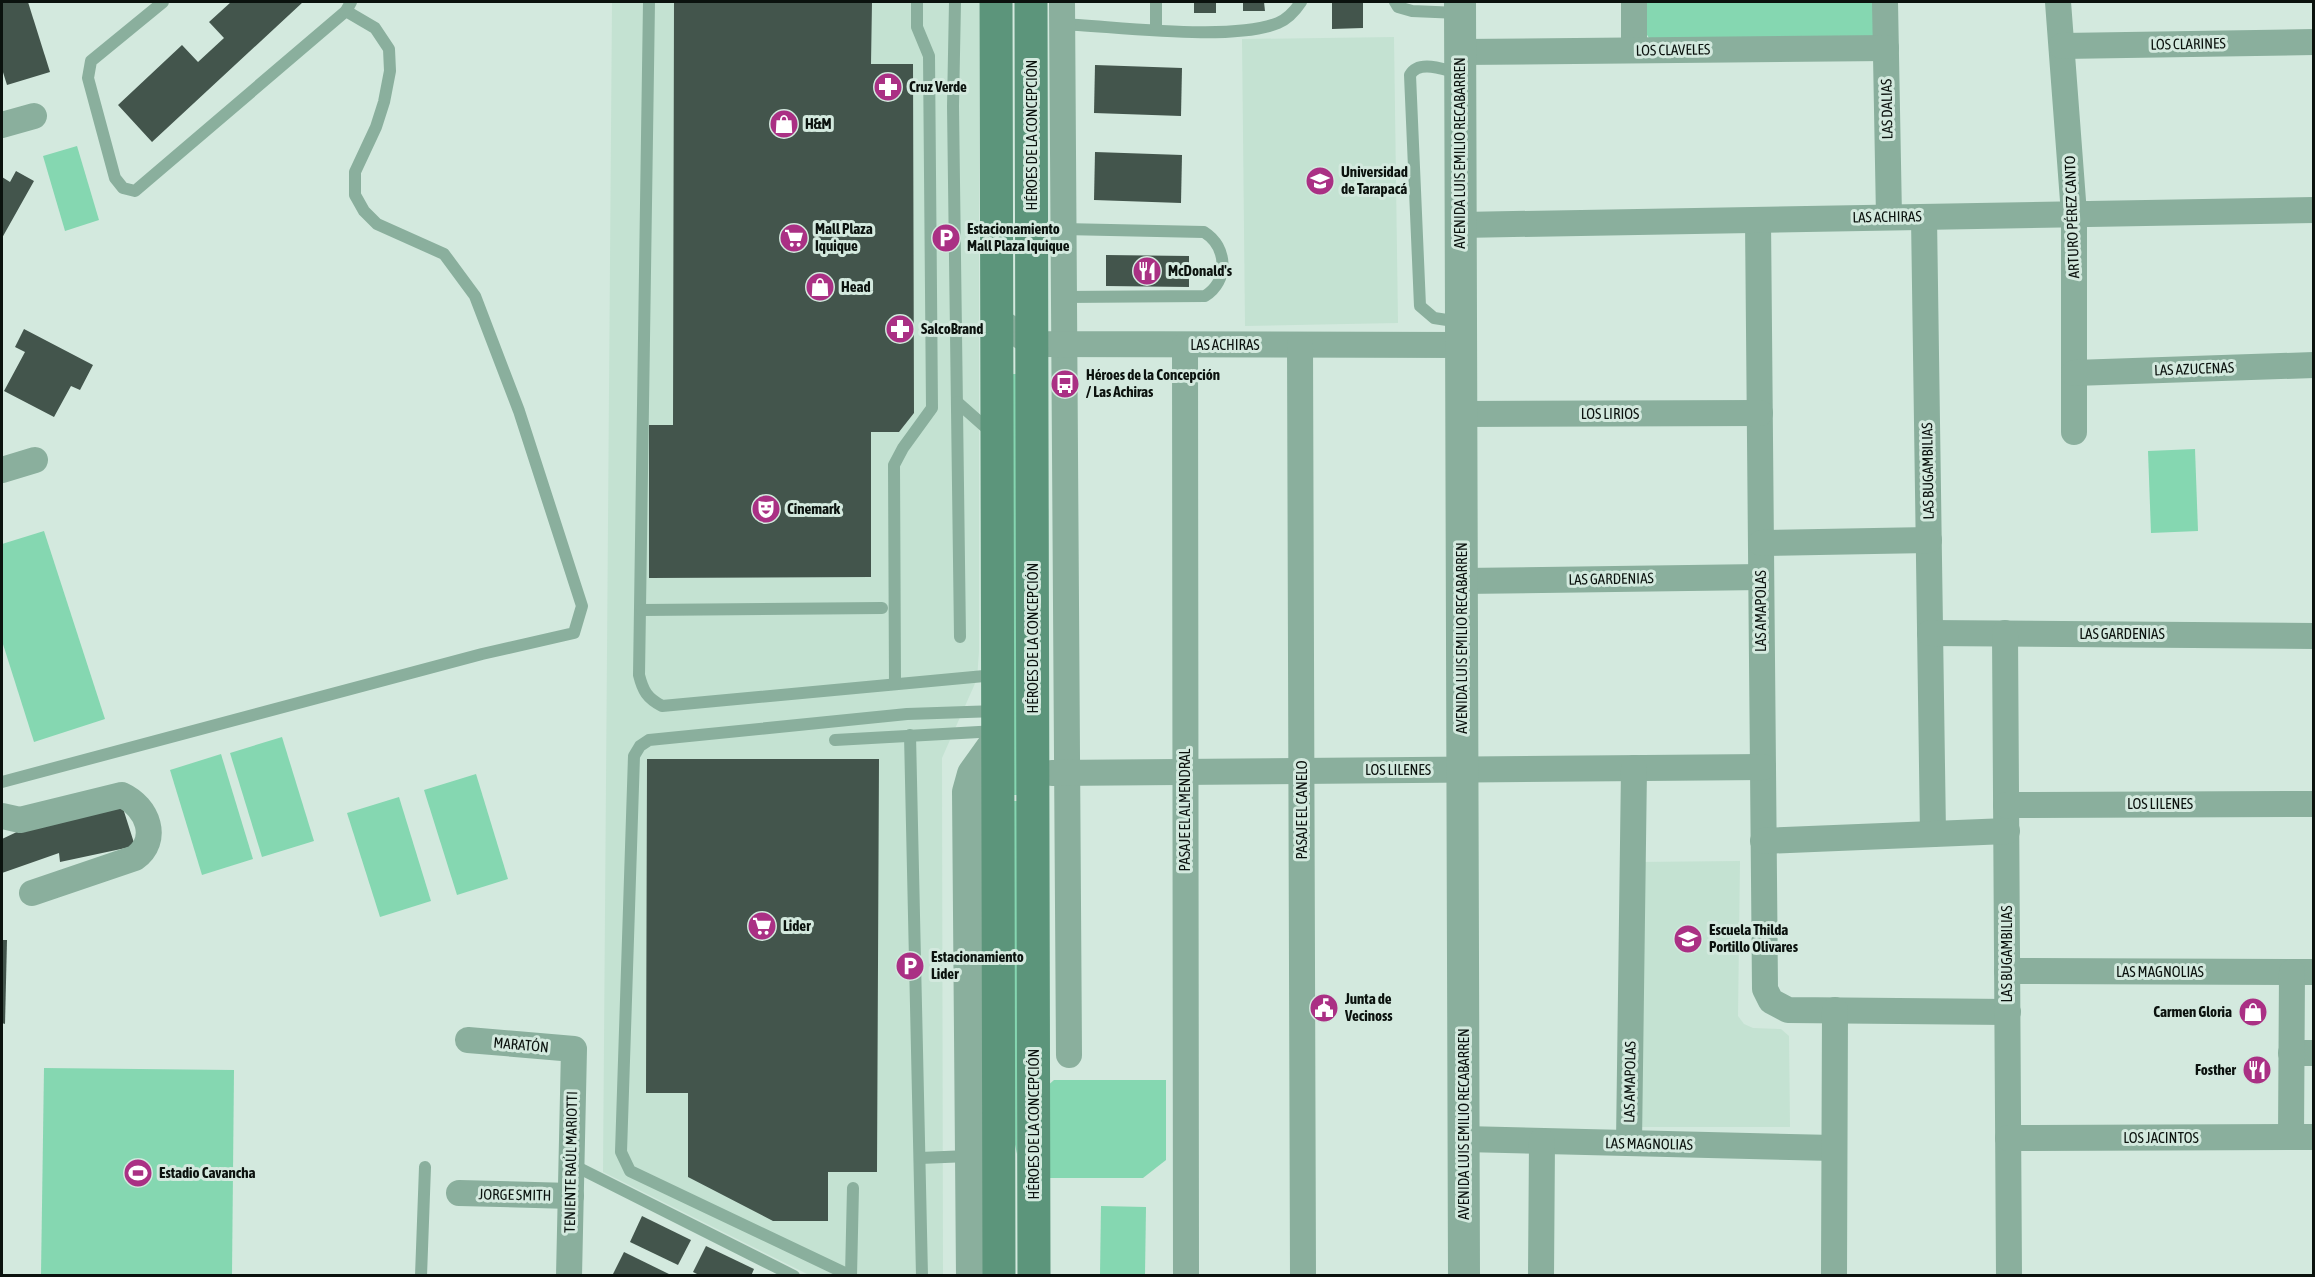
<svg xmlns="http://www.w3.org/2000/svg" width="2315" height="1277" font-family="'Asap Condensed',sans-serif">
	<rect width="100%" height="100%" fill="#d3e9de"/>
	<g fill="#c4e2d2">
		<polygon points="612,2 979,2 979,652 977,679 942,758 943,1275 809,1275 603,1172"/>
		<polygon points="1394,37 1398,323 1245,326 1242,39"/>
		<polygon points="1740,861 1738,1016 1744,1024 1753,1028 1781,1029 1789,1036 1790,1127 1636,1127 1637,862"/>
	</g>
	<g fill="#85d7b1">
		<polygon points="1644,2 1876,2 1877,36 1652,43 1644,30"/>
		<polygon points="77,146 99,220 65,231 43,156"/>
		<polygon points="1011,374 1017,374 1018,795 1012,795"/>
		<polygon points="2195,449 2198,531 2151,533 2148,451"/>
		<polygon points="44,531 105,719 34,742 2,641 2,544"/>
		<polygon points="282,737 314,841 262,857 230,753"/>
		<polygon points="221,754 253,859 202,875 170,770"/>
		<polygon points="476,774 508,879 457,895 424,790"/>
		<polygon points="399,797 431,901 380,917 347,813"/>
		<polygon points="1012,801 1018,801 1017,1154 1013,1135"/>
		<polygon points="44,1068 234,1070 232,1275 41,1275"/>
		<polygon points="1054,1080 1166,1080 1166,1160 1143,1178 1046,1178 1045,1088"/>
		<polygon points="1101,1206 1146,1207 1145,1275 1100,1275"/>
	</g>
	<g fill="#43554c">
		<polygon points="2,2 28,2 50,72 7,85 2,69"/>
		<polygon points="231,2 303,2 152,142 118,105 182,45 198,62 224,38 209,22"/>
		<polygon points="674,2 872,2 871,64 913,64 914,413 899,432 871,432 871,577 649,578 649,425 673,425"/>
		<rect x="1194" y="2" width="22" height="11"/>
		<polygon points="1243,2 1264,2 1265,11 1243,11"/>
		<polygon points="1332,2 1363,2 1363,28 1332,29"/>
		<polygon points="1095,65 1182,68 1181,116 1094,113"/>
		<polygon points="1095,152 1182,155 1181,203 1094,200"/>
		<polygon points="16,171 34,181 2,238 2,177 10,182"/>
		<polygon points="1106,255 1189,256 1189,287 1106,286"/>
		<polygon points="24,329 93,365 80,390 71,386 54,417 4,391 25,352 15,347"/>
		<polygon points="647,759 879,759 877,1172 828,1172 828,1221 773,1221 688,1177 688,1093 646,1093"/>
		<polygon points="121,802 135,846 60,862 59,853 2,873 2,839 21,830"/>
		<polygon points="2,940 7,940 5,1024 2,1023"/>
		<polygon points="642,1216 691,1240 678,1265 630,1242"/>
		<polygon points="706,1246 754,1269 751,1276 701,1276 693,1272"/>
		<polygon points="624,1252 673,1276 612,1276"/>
	</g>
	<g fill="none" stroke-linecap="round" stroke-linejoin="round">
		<g stroke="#8aaf9d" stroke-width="12">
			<polyline points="163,2 91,61 88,78 115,178 123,188 135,191 346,11 351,2"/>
			<path d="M649 2 639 675C643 691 647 698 662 706L995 675"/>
			<polyline points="955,2 953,106 960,637"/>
			<polyline points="1395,2 1398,7 1412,11 1459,13"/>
			<path d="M1060 24C1114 26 1231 42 1278 23 1288 19 1295 11 1301 2"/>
			<polyline points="1156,29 1156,2"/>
			<path d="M1459 73C1444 70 1419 59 1410 75L1420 306 1434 318 1460 322"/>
			<path d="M1063 229 1204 232C1228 247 1229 281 1205 296L1064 297"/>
			<polyline points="957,402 992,433"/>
			<polyline points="642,610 882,608"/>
			<polyline points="895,684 894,465 903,448 932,408 929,56 917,27 917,2"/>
			<polyline points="910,735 922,1276"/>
			<polyline points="835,740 997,731"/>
			<polyline points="2,782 482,654 574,633 582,606 519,411 475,296 444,254 377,224 364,211 355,195 355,172 376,127 384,102 390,71 389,49 375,28 346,11"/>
			<polyline points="920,1158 969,1156"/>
			<polyline points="571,1164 794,1276"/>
			<polyline points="421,1276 425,1167"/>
			<polyline points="851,1276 630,1171 621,1152 634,756 640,746 649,740 907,714 997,711"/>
			<polyline points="851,1276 853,1188"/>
		</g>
		<g stroke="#8aaf9d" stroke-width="26">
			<polyline points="1062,2 1069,1055"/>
			<polyline points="1885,2 1889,217"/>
			<polyline points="2058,2 2074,214 2074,432"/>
			<polyline points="2062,46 2314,42"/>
			<polyline points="1634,50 1634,2"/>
			<polyline points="1460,52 1886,48"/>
			<polyline points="2,125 34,116"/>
			<polyline points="1924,217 1933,834"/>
			<polyline points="1758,220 1765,989 1771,1001 1788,1010 2008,1012"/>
			<polyline points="1461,225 2314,210"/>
			<polyline points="997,319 1032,344 1461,345"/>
			<polyline points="1185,345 1186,1276"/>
			<polyline points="1300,345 1303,1276"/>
			<polyline points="2074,373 2314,365"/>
			<polyline points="1461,414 1760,413"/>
			<polyline points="2,470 35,460"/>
			<polyline points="1761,543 1929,540"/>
			<polyline points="1462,581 1761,577"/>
			<polyline points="1930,633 2314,636"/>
			<polyline points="2005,633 2009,1276"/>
			<polyline points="1052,773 1763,767"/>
			<polyline points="2006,805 2314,804"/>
			<path d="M2 816 20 820 122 795C148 807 160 840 135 858L32 893"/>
			<polyline points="1763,841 2007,831"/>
			<polyline points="2007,971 2314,972"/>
			<polyline points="468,1040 574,1049 569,1276"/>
			<polyline points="2291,1053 2314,1053"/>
			<polyline points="2291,1137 2292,972"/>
			<polyline points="2008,1138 2314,1137"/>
			<polyline points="1464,1139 1834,1148"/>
			<polyline points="1629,1143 1634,768"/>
			<polyline points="459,1193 571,1196"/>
			<polyline points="1541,1276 1542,1141"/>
			<polyline points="1834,1276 1835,1010"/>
		</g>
		<g stroke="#8aaf9d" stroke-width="32">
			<polyline points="1460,2 1464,1276"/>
			<polyline points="972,1276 968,792 973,774 998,739"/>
		</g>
		<g stroke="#5c957b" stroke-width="33">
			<polyline points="996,2 999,1276"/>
			<polyline points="1031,2 1034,1276"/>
		</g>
	</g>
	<defs>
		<g id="pharmacy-disc" transform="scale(1.5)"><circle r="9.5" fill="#aa3084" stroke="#d3e9de"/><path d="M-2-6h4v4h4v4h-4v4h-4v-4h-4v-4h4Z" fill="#fff"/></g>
		<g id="shop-disc" transform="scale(1.5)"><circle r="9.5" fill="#aa3084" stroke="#d3e9de"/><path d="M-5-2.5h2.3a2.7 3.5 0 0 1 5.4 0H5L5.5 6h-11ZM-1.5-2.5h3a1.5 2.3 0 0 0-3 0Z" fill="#fff"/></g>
		<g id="university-disc" transform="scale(1.5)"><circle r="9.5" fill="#aa3084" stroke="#d3e9de"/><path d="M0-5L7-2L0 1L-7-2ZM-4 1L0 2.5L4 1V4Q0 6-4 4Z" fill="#fff"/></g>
		<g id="supermarket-disc" transform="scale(1.5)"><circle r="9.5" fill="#aa3084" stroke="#d3e9de"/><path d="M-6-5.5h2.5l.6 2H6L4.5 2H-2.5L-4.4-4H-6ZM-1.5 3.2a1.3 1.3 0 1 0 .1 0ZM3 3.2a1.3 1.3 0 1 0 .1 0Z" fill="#fff"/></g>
		<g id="parking-disc" transform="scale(1.5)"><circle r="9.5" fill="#aa3084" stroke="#d3e9de"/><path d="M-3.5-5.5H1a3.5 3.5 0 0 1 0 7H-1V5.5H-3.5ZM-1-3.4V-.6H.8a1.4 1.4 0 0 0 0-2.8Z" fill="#fff"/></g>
		<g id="restaurant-disc" transform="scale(1.5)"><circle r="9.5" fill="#aa3084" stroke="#d3e9de"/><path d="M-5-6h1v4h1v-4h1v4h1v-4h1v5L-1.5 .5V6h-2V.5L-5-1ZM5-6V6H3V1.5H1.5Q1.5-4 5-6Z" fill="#fff"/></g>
		<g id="bus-disc" transform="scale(1.5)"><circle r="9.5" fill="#aa3084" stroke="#d3e9de"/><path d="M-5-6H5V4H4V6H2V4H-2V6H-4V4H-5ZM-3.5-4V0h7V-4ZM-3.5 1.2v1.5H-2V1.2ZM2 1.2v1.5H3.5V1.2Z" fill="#fff"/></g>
		<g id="theatre-disc" transform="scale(1.5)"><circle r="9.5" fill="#aa3084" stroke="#d3e9de"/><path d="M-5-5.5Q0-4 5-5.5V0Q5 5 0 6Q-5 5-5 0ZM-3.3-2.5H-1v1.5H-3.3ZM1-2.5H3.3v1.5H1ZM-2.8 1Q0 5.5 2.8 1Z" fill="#fff"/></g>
		<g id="school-disc" transform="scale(1.5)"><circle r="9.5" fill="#aa3084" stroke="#d3e9de"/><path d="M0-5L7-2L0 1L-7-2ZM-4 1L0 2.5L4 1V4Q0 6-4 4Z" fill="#fff"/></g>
		<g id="civic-disc" transform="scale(1.5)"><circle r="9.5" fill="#aa3084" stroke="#d3e9de"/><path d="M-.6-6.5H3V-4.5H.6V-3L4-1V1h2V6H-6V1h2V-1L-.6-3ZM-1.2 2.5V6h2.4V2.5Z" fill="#fff"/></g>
		<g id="stadium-disc" transform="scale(1.5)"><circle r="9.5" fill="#aa3084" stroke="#d3e9de"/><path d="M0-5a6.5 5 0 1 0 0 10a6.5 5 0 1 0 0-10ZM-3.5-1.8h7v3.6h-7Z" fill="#fff"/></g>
	</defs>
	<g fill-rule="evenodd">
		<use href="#pharmacy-disc" x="888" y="87"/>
		<use href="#shop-disc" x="784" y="124"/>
		<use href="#university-disc" x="1320" y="181"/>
		<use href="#supermarket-disc" x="794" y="238"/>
		<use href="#parking-disc" x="946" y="238"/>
		<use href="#restaurant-disc" x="1147" y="271"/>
		<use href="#shop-disc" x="820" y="287"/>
		<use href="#pharmacy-disc" x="900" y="329"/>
		<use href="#bus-disc" x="1065" y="384"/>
		<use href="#theatre-disc" x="766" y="509"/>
		<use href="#supermarket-disc" x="762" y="926"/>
		<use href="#school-disc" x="1688" y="939"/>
		<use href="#parking-disc" x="910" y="966"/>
		<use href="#civic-disc" x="1324" y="1008"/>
		<use href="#shop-disc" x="2253" y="1012"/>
		<use href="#restaurant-disc" x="2257" y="1070"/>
		<use href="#stadium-disc" x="138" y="1173"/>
	</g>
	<g text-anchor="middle" stroke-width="6" stroke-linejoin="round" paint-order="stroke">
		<g font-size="15" fill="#0b120e" stroke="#d3e9de">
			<text transform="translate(2188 44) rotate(-1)" y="5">LOS CLARINES</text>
			<text transform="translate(1673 50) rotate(-1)" y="5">LOS CLAVELES</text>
			<text transform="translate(1887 109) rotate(-91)" y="5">LAS DALIAS</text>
			<text transform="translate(1032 135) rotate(-90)" y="5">HÉROES DE LA CONCEPCIÓN</text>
			<text transform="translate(1460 153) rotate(-90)" y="5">AVENIDA LUIS EMILIO RECABARREN</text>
			<text transform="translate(1887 217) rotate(-1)" y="5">LAS ACHIRAS</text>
			<text transform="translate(2072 217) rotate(-92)" y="5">ARTURO PÉREZ CANTO</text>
			<text x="1225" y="350">LAS ACHIRAS</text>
			<text transform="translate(2194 369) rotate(-2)" y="5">LAS AZUCENAS</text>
			<text x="1610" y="419">LOS LIRIOS</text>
			<text transform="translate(1928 471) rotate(-91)" y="5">LAS BUGAMBILIAS</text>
			<text transform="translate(1611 579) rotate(-1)" y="5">LAS GARDENIAS</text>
			<text transform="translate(1761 611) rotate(-90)" y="5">LAS AMAPOLAS</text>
			<text x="2122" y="639">LAS GARDENIAS</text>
			<text transform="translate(1033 638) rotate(-90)" y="5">HÉROES DE LA CONCEPCIÓN</text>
			<text transform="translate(1462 638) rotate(-90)" y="5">AVENIDA LUIS EMILIO RECABARREN</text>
			<text x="1398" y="775">LOS LILENES</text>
			<text x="2160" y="809">LOS LILENES</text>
			<text transform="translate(1185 810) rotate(-90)" y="5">PASAJE EL ALMENDRAL</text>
			<text transform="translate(1302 810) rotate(-90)" y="5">PASAJE EL CANELO</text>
			<text transform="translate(2007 954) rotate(-90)" y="5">LAS BUGAMBILIAS</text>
			<text x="2160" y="977">LAS MAGNOLIAS</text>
			<text transform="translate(521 1045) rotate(5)" y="5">MARATÓN</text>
			<text transform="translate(1630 1082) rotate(-89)" y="5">LAS AMAPOLAS</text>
			<text transform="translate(1034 1124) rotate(-90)" y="5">HÉROES DE LA CONCEPCIÓN</text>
			<text transform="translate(1464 1124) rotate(-90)" y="5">AVENIDA LUIS EMILIO RECABARREN</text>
			<text x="2161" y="1143">LOS JACINTOS</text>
			<text transform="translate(1649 1144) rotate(1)" y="5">LAS MAGNOLIAS</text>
			<text transform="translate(571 1162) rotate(-89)" y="5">TENIENTE RAÚL MARIOTTI</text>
			<text transform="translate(515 1195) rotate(1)" y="5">JORGE SMITH</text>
		</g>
		<g font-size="15" font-weight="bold" fill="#0b120e" stroke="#d3e9de" text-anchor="start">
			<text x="909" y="92">Cruz Verde</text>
			<text x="805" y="129">H&amp;M</text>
			<text x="1341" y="177">Universidad<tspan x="1341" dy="17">de Tarapacá</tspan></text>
			<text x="815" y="234">Mall Plaza<tspan x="815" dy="17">Iquique</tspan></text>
			<text x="967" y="234">Estacionamiento<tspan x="967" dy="17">Mall Plaza Iquique</tspan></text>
			<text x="1168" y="276">McDonald's</text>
			<text x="841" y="292">Head</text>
			<text x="921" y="334">SalcoBrand</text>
			<text x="1086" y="380">Héroes de la Concepción<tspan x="1086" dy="17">/ Las Achiras</tspan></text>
			<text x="787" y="514">Cinemark</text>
			<text x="783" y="931">Lider</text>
			<text x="1709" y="935">Escuela Thilda<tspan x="1709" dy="17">Portillo Olivares</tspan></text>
			<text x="931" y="962">Estacionamiento<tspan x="931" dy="17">Lider</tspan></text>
			<text x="1345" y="1004">Junta de<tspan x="1345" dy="17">Vecinoss</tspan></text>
			<text x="2232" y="1017" text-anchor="end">Carmen Gloria</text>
			<text x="2236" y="1075" text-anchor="end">Fosther</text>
			<text x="159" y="1178">Estadio Cavancha</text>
		</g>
	</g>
	<rect width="2315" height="1277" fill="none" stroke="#0b120e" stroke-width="6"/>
</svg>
